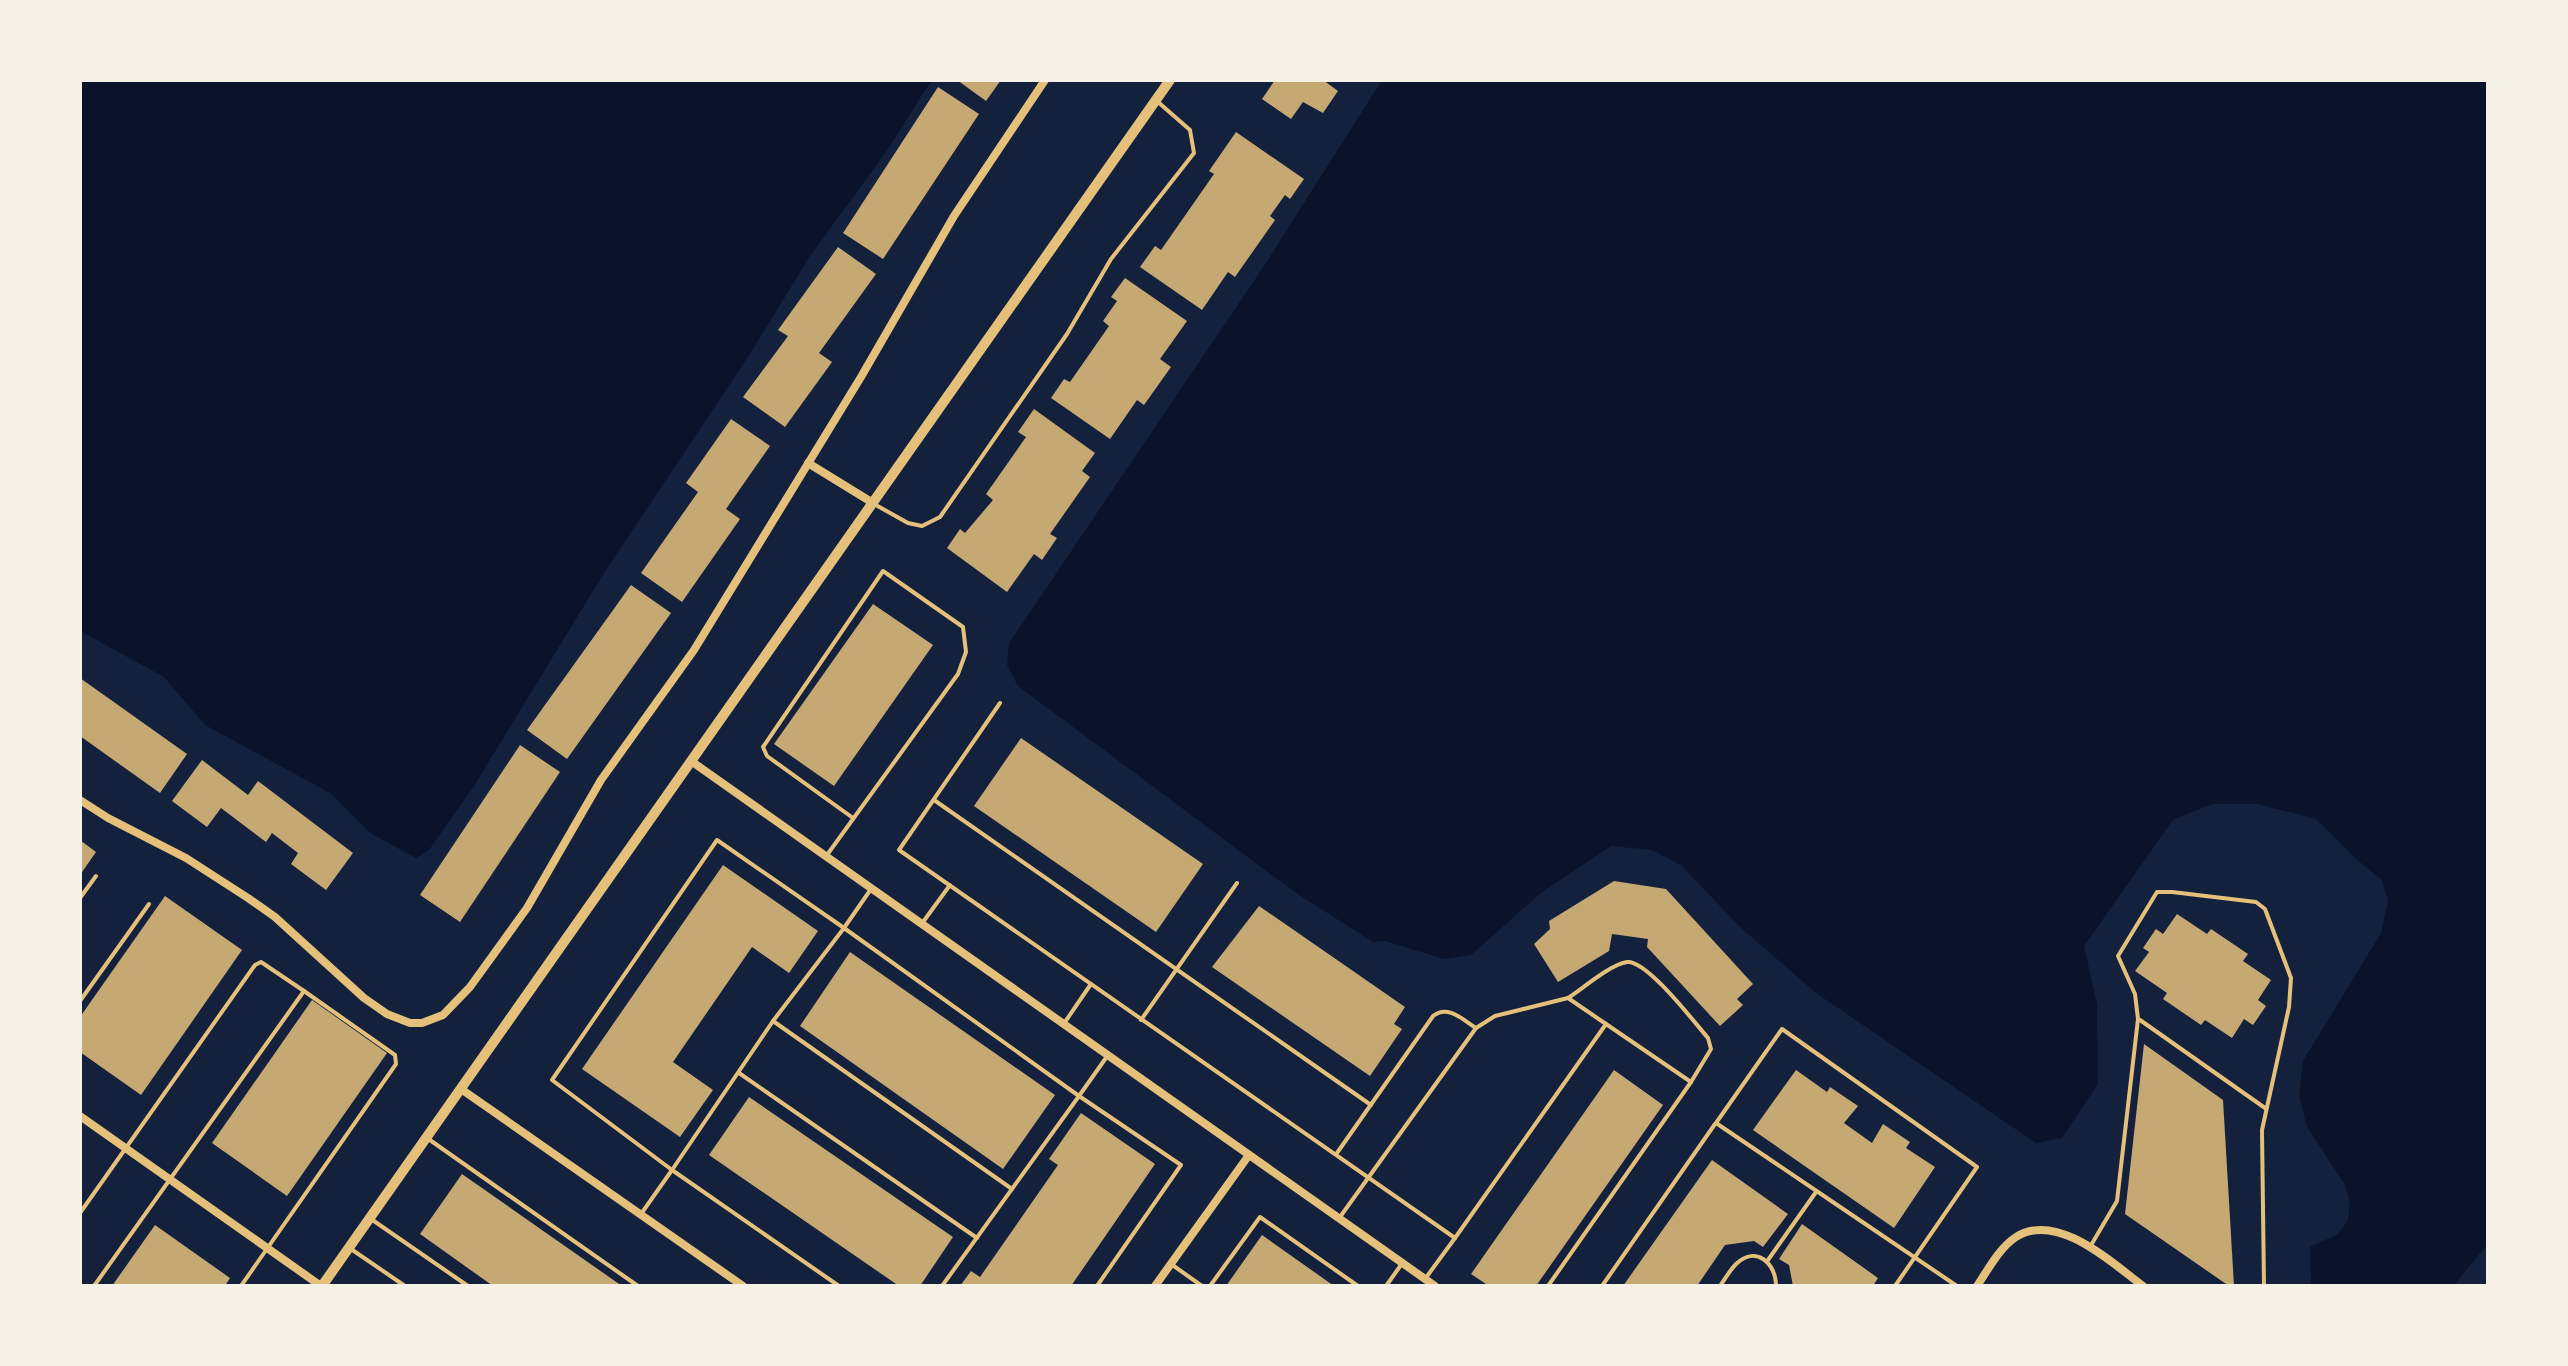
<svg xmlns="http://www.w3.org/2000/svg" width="2568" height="1366" font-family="Figtree,sans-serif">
	<rect width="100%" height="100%" fill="#14213d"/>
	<g fill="#0b132b">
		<polygon points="80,80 932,80 886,152 810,256 748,357 604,573 474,786 429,850 416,858 370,833 330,793 205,725 164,677 80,631"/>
		<polygon points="1382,80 2488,80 2488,1244 2453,1286 2311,1285 2310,1247 2338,1234 2348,1220 2350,1204 2345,1185 2307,1127 2299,1096 2303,1061 2381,933 2388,901 2382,880 2356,859 2316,819 2257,804 2212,804 2173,820 2084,946 2097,1004 2098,1084 2062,1138 2036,1143 1816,993 1740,927 1681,865 1652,850 1611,846 1542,892 1471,955 1444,959 1385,941 1373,942 1296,893 1018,686 1007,665 1009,643 1262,269"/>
	</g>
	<g fill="#c6a872">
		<polygon points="957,80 1001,80 986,101"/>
		<polygon points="1275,80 1323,80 1338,91 1323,113 1303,102 1291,119 1262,99"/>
		<polygon points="938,87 979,114 883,259 843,233"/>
		<polygon points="1236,132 1304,179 1290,199 1285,195 1270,216 1275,220 1235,277 1228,272 1202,310 1140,267 1155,246 1161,250 1214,174 1209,171"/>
		<polygon points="838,247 876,274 819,353 832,362 785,427 743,397 788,336 778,330"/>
		<polygon points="1125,278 1187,321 1160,359 1171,367 1144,405 1137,400 1110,439 1051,398 1064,379 1070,382 1109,326 1103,321 1117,301 1111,297"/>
		<polygon points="1034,409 1095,453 1082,471 1090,477 1050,534 1057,538 1042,560 1034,554 1007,592 947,548 960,529 965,533 993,500 986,494 1026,437 1018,432"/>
		<polygon points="731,419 770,446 726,509 740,519 682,602 641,573 698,492 686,483"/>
		<polygon points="631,585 671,613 567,759 527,730"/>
		<polygon points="873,604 933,645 834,786 774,744"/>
		<polygon points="80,678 187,754 160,793 80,736"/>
		<polygon points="1021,738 1203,864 1156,932 974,806"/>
		<polygon points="520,745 560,772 460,922 420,895"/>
		<polygon points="202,760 248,795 258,781 353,853 326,890 291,864 298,853 272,833 266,842 221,808 207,827 172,801"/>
		<polygon points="80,840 96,852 80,875"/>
		<polygon points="723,865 818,931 789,973 752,947 673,1062 713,1090 680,1137 582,1069"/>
		<polygon points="1614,881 1666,889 1753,984 1737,999 1743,1005 1720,1026 1647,947 1648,939 1612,934 1609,951 1558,982 1534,944 1550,929 1549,921"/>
		<polygon points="165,896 242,950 141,1095 80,1052 80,1017"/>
		<polygon points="1259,906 1405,1007 1394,1024 1402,1029 1370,1076 1212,967"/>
		<polygon points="2177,914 2207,934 2211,929 2248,954 2243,961 2271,980 2258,1000 2266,1006 2253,1025 2244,1019 2232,1038 2205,1020 2201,1025 2163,999 2167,993 2135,971 2149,952 2143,948 2156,929 2163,934"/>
		<polygon points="850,952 1055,1095 1003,1169 800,1026"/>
		<polygon points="312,1000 387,1053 287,1196 212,1143"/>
		<polygon points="2144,1044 2223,1100 2234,1286 2229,1286 2125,1214"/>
		<polygon points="1614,1070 1663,1105 1536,1286 1489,1286 1471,1274"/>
		<polygon points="1796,1070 1827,1092 1830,1087 1858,1106 1844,1123 1872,1143 1883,1124 1910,1142 1906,1148 1935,1167 1894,1228 1753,1130"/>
		<polygon points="749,1097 953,1237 920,1286 899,1286 709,1155"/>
		<polygon points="1081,1113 1155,1164 1071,1286 960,1286 971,1271 980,1277 1058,1165 1049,1159"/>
		<polygon points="1712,1160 1788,1214 1763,1247 1754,1241 1725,1245 1697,1286 1623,1286"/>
		<polygon points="462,1174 622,1286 493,1286 420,1234"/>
		<polygon points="1802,1224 1878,1278 1873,1286 1793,1286 1789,1265 1779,1259"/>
		<polygon points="155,1225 230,1278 225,1286 112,1286"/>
		<polygon points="1262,1235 1334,1286 1226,1286"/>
	</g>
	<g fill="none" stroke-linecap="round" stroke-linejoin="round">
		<g stroke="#e5c07b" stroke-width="4">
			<polyline points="874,504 908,523 922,526 940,517 1067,334 1111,259 1194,153 1190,130 1158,102"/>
			<polyline points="1000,703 899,850 1455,1238 1425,1279"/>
			<polyline points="934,800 1371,1105"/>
			<polyline points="827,855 958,674 966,652 963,627 883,571 763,747 767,756 853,818"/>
			<polyline points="80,898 96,876"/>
			<polyline points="923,922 950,885"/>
			<polyline points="80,1001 149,904"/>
			<polyline points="1141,1020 1237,883"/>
			<polyline points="2140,1020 2265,1108"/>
			<polyline points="773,1021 1012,1189"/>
			<polyline points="1065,1022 1091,984"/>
			<polyline points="1606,1024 1691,1082"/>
			<polyline points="739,1073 977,1238"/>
			<polyline points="427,1138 638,1286"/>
			<path d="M1337 1153 1433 1016C1448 1004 1463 1020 1476 1028"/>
			<polyline points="80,1213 255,965 261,962 304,991 94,1286"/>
			<polyline points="641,1214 672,1170 552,1080 717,840 844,928 871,889"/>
			<polyline points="1340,1217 1476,1028 1495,1016 1568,998 1606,1024 1455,1238"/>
			<polyline points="371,1219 468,1286"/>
			<polyline points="2090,1247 2117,1201 2138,1019 2135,994 2118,956 2157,892 2172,892 2256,902 2265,909 2291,978 2289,1007 2262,1130 2264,1286"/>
			<polyline points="351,1249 405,1286"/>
			<polyline points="1768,1260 1816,1192"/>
			<polyline points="1171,1264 1202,1286"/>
			<polyline points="241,1286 396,1064 395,1055 304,991"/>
			<polyline points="839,1286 672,1170 773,1021 844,928 1079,1096 942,1286"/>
			<polyline points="1097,1286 1181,1165 1079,1096 1108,1055"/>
			<polyline points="1210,1286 1260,1217 1358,1286"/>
			<polyline points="1386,1286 1401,1265"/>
			<path d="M1548 1286 1691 1082 1711 1049 1708 1038C1694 1022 1647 960 1627 962 1611 964 1582 989 1568 998"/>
			<polyline points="1602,1286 1715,1124"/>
			<path d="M1720 1286C1725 1279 1730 1270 1736 1264 1756 1245 1776 1263 1776 1286"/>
			<path d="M1895 1286 1977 1167 1782 1029 1716 1123C1796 1178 1877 1231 1957 1286"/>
		</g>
		<g stroke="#e5c07b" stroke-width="8">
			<polyline points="808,463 873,503"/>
			<polyline points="691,761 1435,1286"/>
			<polyline points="80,800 108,818 186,858 248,898 275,917 364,998 387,1014 410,1023 422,1023 443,1015 470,987 527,908 601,780 694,650 861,377 954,216 1045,80"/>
			<polyline points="461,1089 743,1286"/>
			<polyline points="80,1116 321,1286"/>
			<polyline points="1155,1286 1249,1155"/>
			<path d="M1977 1286C1988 1270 1999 1248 2016 1237 2057 1211 2112 1263 2143 1286"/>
		</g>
		<polyline stroke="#e5c07b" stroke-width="10" points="322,1286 1170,80"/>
	</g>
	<rect width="2568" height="1366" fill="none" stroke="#f6f1e7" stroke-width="164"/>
</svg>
